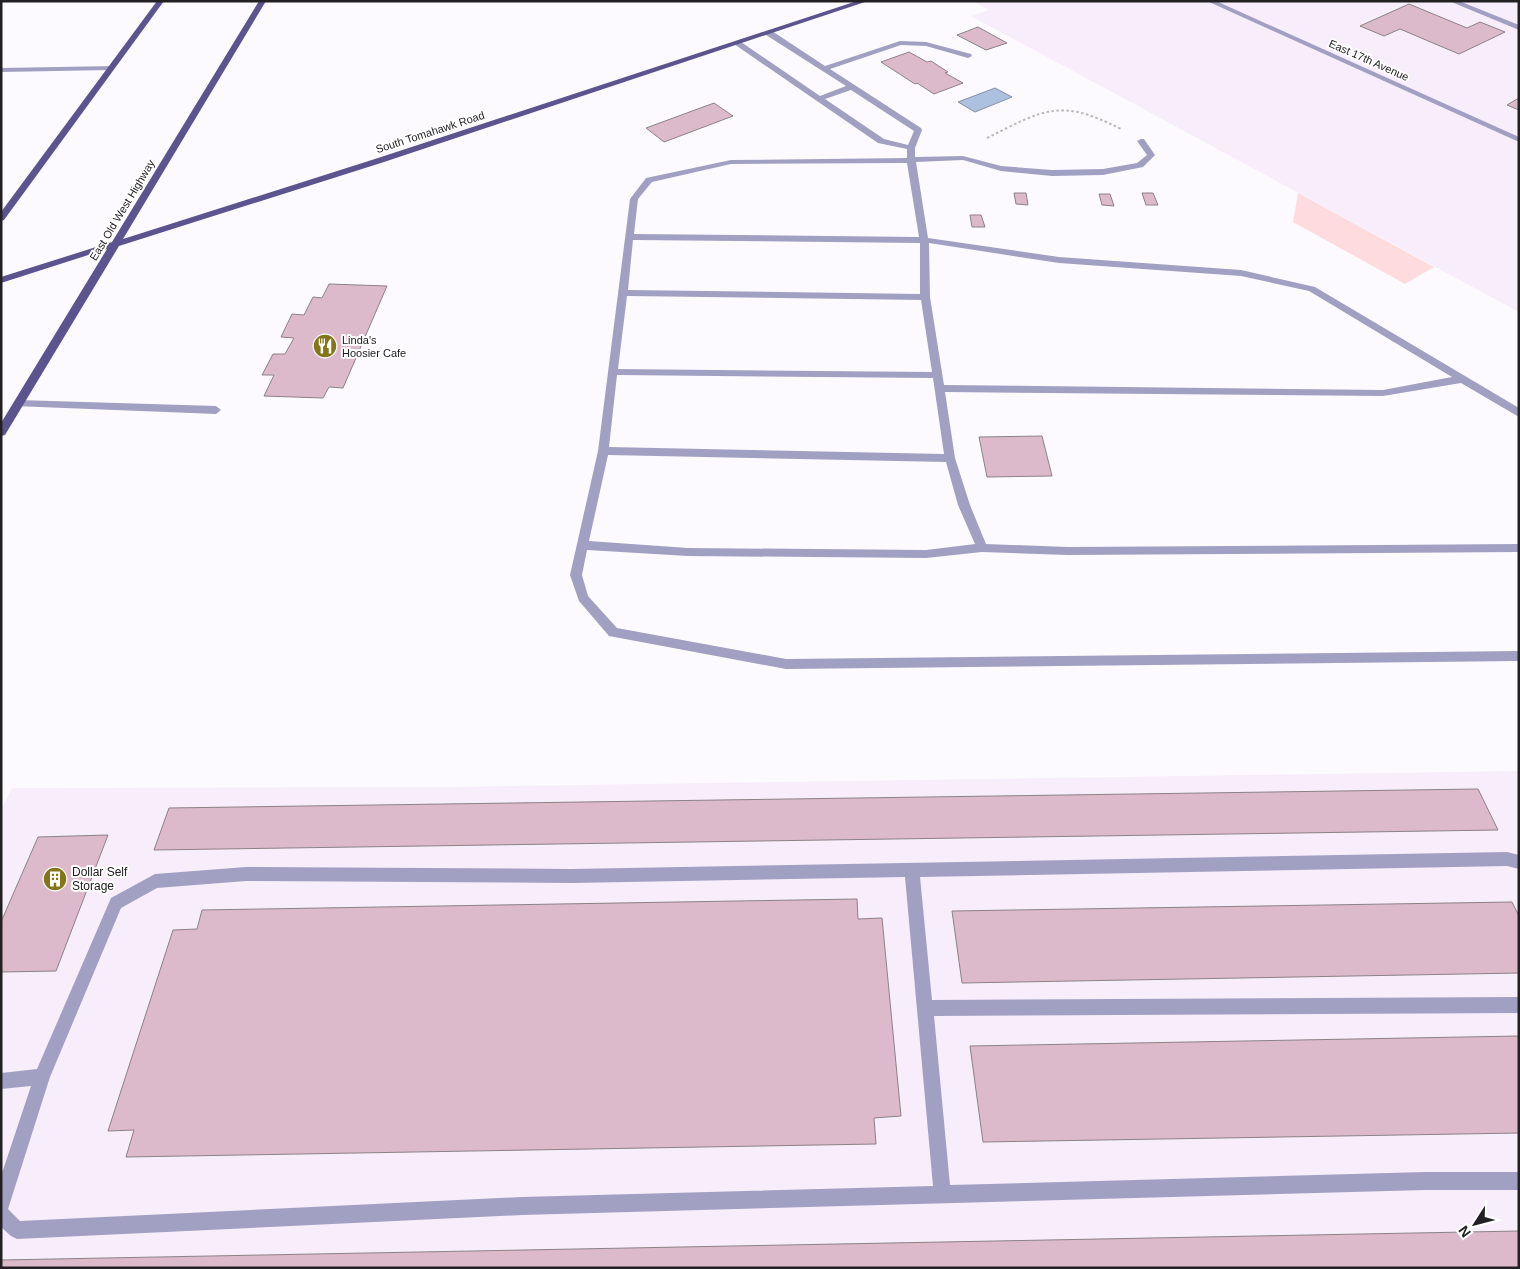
<svg xmlns="http://www.w3.org/2000/svg" width="1520" height="1269" font-family="Arial,sans-serif">
	<rect width="100%" height="100%" fill="#fdfaff"/>
	<g fill="#f7edfb">
		<polygon points="973,1 1519,1 1519,312 971,16 989,10"/>
		<polygon points="1519,771 1519,1268 1,1268 1,810 12,788 448,787"/>
	</g>
	<polygon fill="#fedcde" points="1298,193 1434,267 1405,284 1293,222"/>
	<polygon fill="#acc0df" stroke="#8390a7" points="995,88 1012,97 975,112 958,102"/>
	<g fill="#ddb9cc" stroke="#8b8286">
		<polygon points="1409,4 1467,28 1480,22 1505,32 1459,54 1400,29 1384,36 1360,26"/>
		<polygon points="978,27 1007,43 986,50 957,35"/>
		<polygon points="909,52 927,62 931,61 948,72 945,73 963,83 934,94 917,83 915,84 881,62"/>
		<polygon points="1519,98 1519,110 1507,105"/>
		<polygon points="714,103 733,116 664,142 646,128"/>
		<polygon points="1014,193 1026,193 1028,205 1016,204"/>
		<polygon points="1142,193 1153,193 1158,205 1146,205"/>
		<polygon points="1099,194 1110,194 1114,206 1102,205"/>
		<polygon points="970,215 981,215 985,227 972,227"/>
		<polygon points="329,284 387,286 343,388 329,387 323,398 264,396 274,375 262,375 273,354 285,354 294,338 281,337 292,314 304,315 313,297 322,298"/>
		<polygon points="1042,436 1052,476 987,477 979,437"/>
		<polygon points="1478,789 1498,830 154,850 169,808"/>
		<polygon points="108,835 56,971 1,972 1,922 38,837"/>
		<polygon points="857,899 858,919 882,918 901,1116 874,1118 876,1144 126,1157 134,1130 108,1131 173,930 197,929 202,910"/>
		<polygon points="1512,902 1519,916 1519,973 962,983 952,911"/>
		<polygon points="1519,1036 1519,1133 983,1142 970,1046"/>
		<polygon points="1519,1231 1519,1268 1,1268 1,1260"/>
	</g>
	<g fill="none" stroke-linecap="round" stroke-linejoin="round">
		<path stroke="#b8b6ba" stroke-width="2" stroke-dasharray="2.5 2.5" stroke-linecap="butt" d="M987 138C1045 109 1060 98 1121 129"/>
		<g fill="#a2a0c2" fill-rule="evenodd">
			<polygon points="1207,1 1216,1 1519,137 1519,142"/>
			<polygon points="1449,1 1459,1 1519,25 1519,30"/>
			<path d="M766 31H772L825 66 900 41 926 42 971 54 972 56 968 58 926 46 901 45 830 69 921 128 922 130 915 148V157L963 156 1001 166 1052 170 1103 169 1137 163 1147 155 1137 141 1141 139H1144L1155 155 1143 167 1103 175 1052 176 1001 171 963 160 916 162 928 238 1059 257 1241 270 1315 287 1519 408V417L1461 383 1383 396 945 392 955 458 970 505 986 544 1068 547 1519 544V552L1068 555 982 552 926 558 688 556 587 550 582 575 588 596 617 628 786 659 1519 651V661L786 669 609 636 579 601 570 575 598 451 630 199 646 178 731 160 907 158V149L878 143 734 44 741 42 820 96 846 86 766 35ZM851 90 914 131 908 145 884 139 825 99ZM907 163 919 237 634 234 638 199 652 182 731 164ZM633 240 920 243V294L628 290ZM929 243 1059 263 1241 276 1309 291 1452 377 1383 390 944 385 930 297ZM627 296 921 300 932 372 618 369ZM617 375 933 378 944 454 609 447ZM608 455 946 462 958 505 975 544 926 550 688 548 589 541Z"/>
			<polygon points="114,66 115,68 111,70 1,72 1,68"/>
			<polygon points="18,400 216,406 221,410 216,414 14,406 13,404"/>
			<path d="M1507 852 1519 855V869L1507 866 920 877 932 1000 1519 997V1013L934 1016 950 1185 1425 1172H1519V1190H1425L522 1215 17 1239 11 1236 1 1227V1176L31 1086 1 1089V1073L37 1069 111 898 155 874 246 867 572 869ZM905 877 933 1186 522 1197 20 1221 8 1209 50 1077 121 908 157 888 246 881 572 883Z"/>
		</g>
		<g fill="#5b548f" fill-rule="evenodd">
			<polygon points="157,1 164,1 4,220 1,221 1,212"/>
			<polygon points="259,1 266,1 123,239 378,158 857,1 868,1 384,162 119,246 5,435 1,436 1,423 107,249 1,283 1,277 112,242"/>
		</g>
	</g>
	<defs>
		<g id="restaurant-disc" transform="scale(1.25)"><circle r="9.5" fill="#837518" stroke="#fff"/><path d="M-5-6h1v4h1v-4h1v4h1v-4h1v5L-1.5 .5V6h-2V.5L-5-1ZM5-6V6H3V1.5H1.5Q1.5-4 5-6Z" fill="#fff"/></g>
		<g id="building-disc" transform="scale(1.25)"><circle r="9.5" fill="#837518" stroke="#fff"/><path d="M-4-6H4V6H1V3H-1V6H-4ZM-2.5-4.3h1.7v1.8h-1.7ZM.8-4.3h1.7v1.8H.8ZM-2.5-1h1.7V.8h-1.7ZM.8-1h1.7V.8H.8Z" fill="#fff"/></g>
	</defs>
	<g fill-rule="evenodd">
		<use href="#restaurant-disc" x="325" y="346"/>
		<use href="#building-disc" x="55" y="879"/>
	</g>
	<g text-anchor="middle" stroke-width="4" stroke-linejoin="round" paint-order="stroke">
		<g font-size="11" fill="#222023" stroke="#fff">
			<text transform="translate(1369 60) rotate(24)" y="4">East 17th Avenue</text>
			<text transform="translate(430 132) rotate(-18)" y="4">South Tomahawk Road</text>
			<text transform="translate(122 210) rotate(-59)" y="4">East Old West Highway</text>
		</g>
		<g font-size="11" fill="#222023" stroke="#fff" text-anchor="start">
			<text x="342" y="344">Linda's<tspan x="342" dy="13">Hoosier Cafe</tspan></text>
		</g>
		<g font-size="12" fill="#222023" stroke="#fff" text-anchor="start">
			<text x="72" y="876">Dollar Self<tspan x="72" dy="14">Storage</tspan></text>
		</g>
	</g>
	<rect width="1520" height="1269" fill="none" stroke="#222023" stroke-width="5"/>
	<g transform="translate(1475 1224) rotate(234)" stroke="#ffffff" stroke-width="4" paint-order="stroke">
	<path d="M0-4L9 19L0 12L-9 19Z" fill="#222023"/>
	<text y="-8" font-size="14" font-weight="bold" text-anchor="middle" fill="#222023">N</text>
	</g>
</svg>
